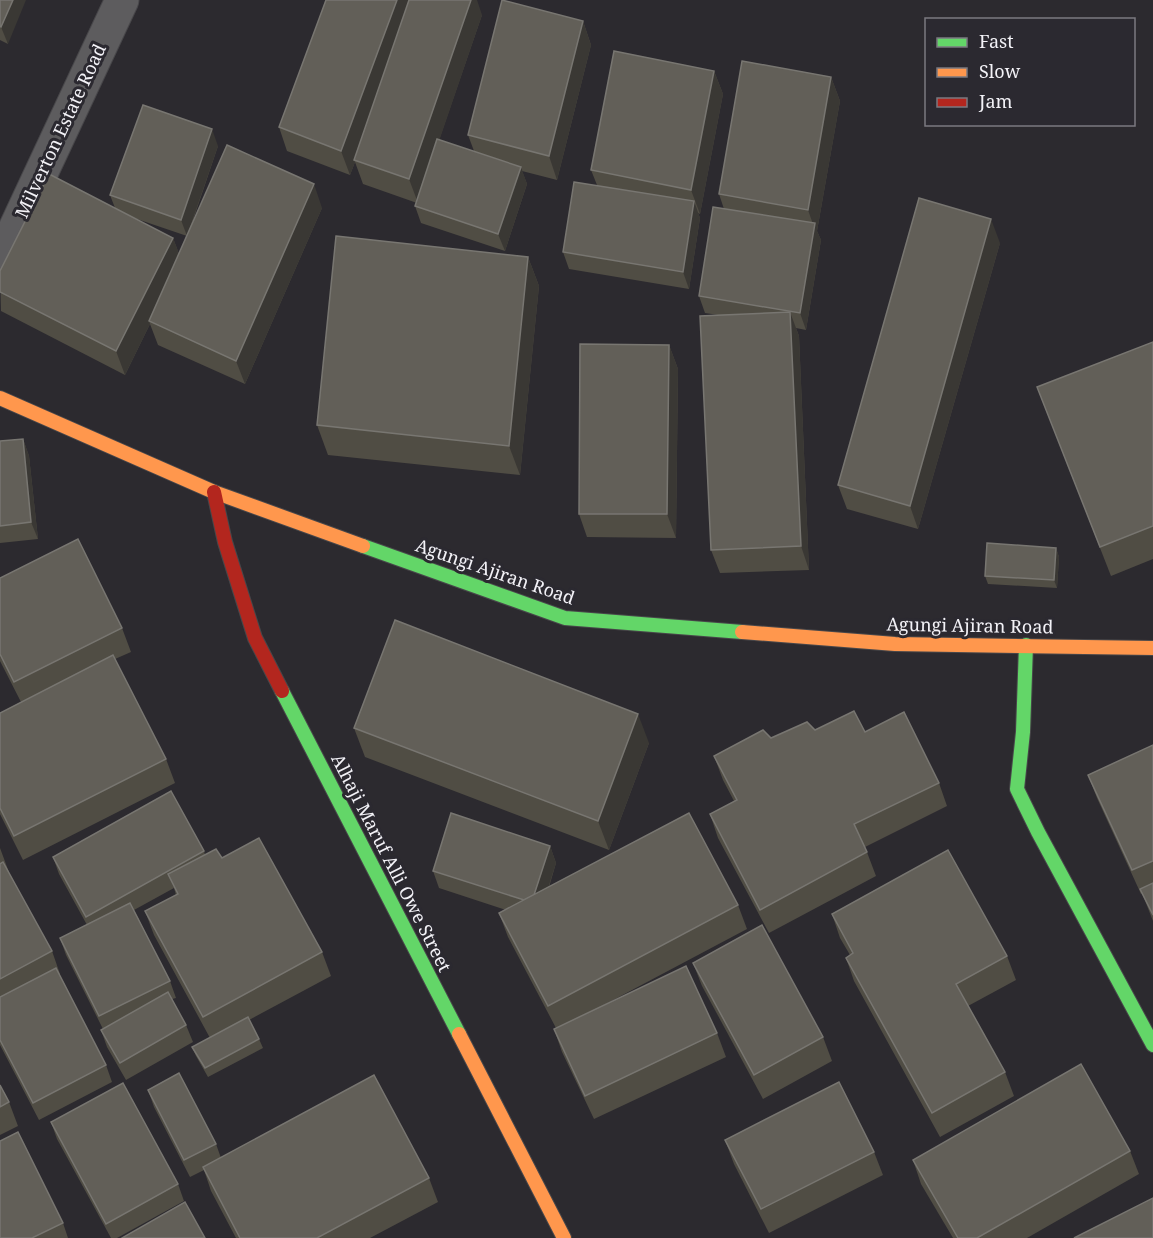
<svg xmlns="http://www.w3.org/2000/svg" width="1153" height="1238" font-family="'Noto Serif',serif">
	<rect width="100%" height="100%" fill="#2c2a2f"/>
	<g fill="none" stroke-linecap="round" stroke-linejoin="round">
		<g stroke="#48474a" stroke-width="35">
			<polyline id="street" points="0,261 122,0"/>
		</g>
		<g stroke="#48474a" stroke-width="16">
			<g id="fast">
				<polyline points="363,546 565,618 742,632"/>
				<polyline points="1026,645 1023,732 1017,789 1038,832 1153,1045"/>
				<polyline points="282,691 459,1034"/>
			</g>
		</g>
		<g stroke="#48474a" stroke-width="16">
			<g id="slow">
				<polyline points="0,398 214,492 363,546"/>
				<polyline points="742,632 895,644 1153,648"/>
				<polyline points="459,1034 564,1238"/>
			</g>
		</g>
		<g stroke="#48474a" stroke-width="16">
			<polyline id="jam" points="214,492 225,542 255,638 282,691"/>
		</g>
		<use href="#street" stroke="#5d5c5e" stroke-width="33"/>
		<use href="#fast" stroke="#63d668" stroke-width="14"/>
		<use href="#slow" stroke="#ff974d" stroke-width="14"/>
		<use href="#jam" stroke="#b3261e" stroke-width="14"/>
	</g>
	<g fill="#504d44" fill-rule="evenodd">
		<polygon points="0,0 8,44 0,40"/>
		<polygon points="482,15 439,140 474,151 468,135 583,21 591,45 557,180 522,171 527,184 505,251 421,223 415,206 417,203 363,184 355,162 350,175 287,151 279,127"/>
		<polygon points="714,71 723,94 700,214 698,213 700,218 689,289 569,269 563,252 597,185 591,170"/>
		<polygon points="831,77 840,101 817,231 821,240 806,330 796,328 799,336 809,570 720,573 711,550 718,315 705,313 699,296 724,209 719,194"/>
		<path d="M218 146 189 232 322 208 245 384 158 345 150 324 125 375 1 311 0 271 115 208 110 195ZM134 218 187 236 179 254 173 238Z"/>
		<polygon points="1000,243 918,529 847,509 838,485"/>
		<polygon points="528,257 539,286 520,475 328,455 317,425"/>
		<polygon points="1153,342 1153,559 1111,576 1037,387"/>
		<polygon points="669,345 678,369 676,538 587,537 579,514"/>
		<polygon points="23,439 29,456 38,539 0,543 0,441"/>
		<polygon points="1056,548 1059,557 1057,588 988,584 985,576"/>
		<polygon points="0,578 122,628 131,652 115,659 166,759 175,783 23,860 0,814 0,713 21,702 0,661"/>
		<polygon points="354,728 649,743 609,850 365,757"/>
		<polygon points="815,730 865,732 939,783 947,806 865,847 876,876 769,933 718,838 710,814 734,801 723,780 714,756 771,738"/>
		<polygon points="1153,745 1153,921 1142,893 1141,894 1097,798 1088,775"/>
		<polygon points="550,846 556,863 549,887 738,905 747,929 600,1007 717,1033 726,1057 594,1119 562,1052 554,1029 556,1028 508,937 499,913 506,910 439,888 433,871"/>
		<polygon points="0,848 10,875 52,951 60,974 59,975 106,1065 112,1082 39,1120 0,1045"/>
		<polygon points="204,851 205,855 222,858 322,952 331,976 249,1020 259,1039 263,1048 208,1077 196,1056 192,1047 210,1038 154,935 145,911 176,895 174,888 134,910 170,981 176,998 172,999 186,1025 193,1042 126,1080 107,1047 101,1030 103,1029 66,955 60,938 87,925 59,874 53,857"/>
		<polygon points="832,914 1007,956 1016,980 968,1006 1005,1072 1014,1096 940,1137 854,981 846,958 850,955 840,938"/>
		<polygon points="693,963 823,1037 832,1061 763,1099 702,986"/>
		<polygon points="0,1085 9,1102 18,1126 0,1135"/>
		<polygon points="148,1090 216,1144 221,1158 429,1178 438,1202 370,1238 236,1238 211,1191 204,1170 190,1177 154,1107"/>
		<polygon points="51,1122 178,1184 184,1201 117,1238 111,1238 57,1139"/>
		<polygon points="725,1140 874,1152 883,1175 769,1233 734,1164"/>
		<polygon points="1130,1151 1139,1174 1027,1238 953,1238 921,1184 913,1160"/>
		<polygon points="63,1223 68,1238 0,1238"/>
	</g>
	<g fill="#3a3834">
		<polygon points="13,0 26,0 8,44 1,27"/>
		<polygon points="397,0 415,0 354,160 355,162 350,175 341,151"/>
		<polygon points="471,0 477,0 482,15 418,203 409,179"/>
		<polygon points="583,21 591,45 557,180 549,156"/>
		<polygon points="714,71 723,94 700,214 691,190"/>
		<polygon points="831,77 840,101 817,231 821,240 806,330 800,313 814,227 808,210"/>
		<polygon points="212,129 218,146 187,236 181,220"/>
		<polygon points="521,167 527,184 505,251 498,234"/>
		<polygon points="314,184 322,208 245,384 236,361"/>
		<polygon points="694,201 700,218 689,289 683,272"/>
		<polygon points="991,219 1000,243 918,529 910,506"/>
		<polygon points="173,238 182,261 149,321 150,324 125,375 116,351"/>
		<polygon points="528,257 539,286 520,475 509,446"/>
		<polygon points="790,312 799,336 809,570 801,546"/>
		<polygon points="669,345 678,369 676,538 667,514"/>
		<polygon points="23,439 29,456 38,539 31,522"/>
		<polygon points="1056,548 1059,557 1057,588 1054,580"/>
		<polygon points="638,714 649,743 609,850 598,821"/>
		<polygon points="550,846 556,863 538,920 532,903"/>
	</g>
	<g fill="#625f58" stroke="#787671" stroke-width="1.5">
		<polygon points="0,0 13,0 1,27 0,26"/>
		<polygon points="326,0 397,0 341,151 279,127"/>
		<polygon points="409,0 471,0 409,179 354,160"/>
		<polygon points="502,0 583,21 549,156 468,135"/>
		<polygon points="614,51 714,71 691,190 591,170"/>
		<polygon points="742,61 831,77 808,210 719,194"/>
		<polygon points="143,105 212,129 181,220 110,195"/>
		<polygon points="437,139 521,167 498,234 415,206"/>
		<polygon points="227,145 314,184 236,361 149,321"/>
		<polygon points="49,174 173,238 116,351 0,292 0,271"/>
		<polygon points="574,182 694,201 683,272 563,252"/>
		<polygon points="919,198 991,219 910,506 838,485"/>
		<polygon points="713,207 815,223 800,313 699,296"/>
		<polygon points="336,236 528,257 509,446 317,425"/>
		<polygon points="790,312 801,546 711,550 700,316"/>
		<polygon points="1153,342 1153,526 1100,547 1037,387"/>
		<polygon points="580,344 669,345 667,514 579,514"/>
		<polygon points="23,439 31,522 0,526 0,441"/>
		<polygon points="78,539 122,628 14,682 0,654 0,578"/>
		<polygon points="987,543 1056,548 1054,580 985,576"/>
		<polygon points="395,620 638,714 598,821 354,728"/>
		<polygon points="113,655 166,759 14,836 0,808 0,713"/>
		<polygon points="854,711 865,732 904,712 939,783 854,824 867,852 760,910 710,814 737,800 714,756 763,730 771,738 807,722 815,730"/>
		<polygon points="1153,745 1153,861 1132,870 1088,775"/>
		<polygon points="171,791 204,851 86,917 53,857"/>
		<polygon points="451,813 550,846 534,895 524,900 433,871"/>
		<polygon points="689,813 738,905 548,1006 499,913"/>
		<polygon points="259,838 322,952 203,1017 145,911 178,894 168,874 216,849 222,858"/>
		<polygon points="948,850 1007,956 956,984 1005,1072 932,1113 846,958 853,953 832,914"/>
		<polygon points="3,862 52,951 0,979 0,864"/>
		<polygon points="1153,883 1153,915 1140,889"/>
		<polygon points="130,903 170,981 99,1016 60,938"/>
		<polygon points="762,925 823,1037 754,1075 693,963"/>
		<polygon points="686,966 717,1033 585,1096 554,1029"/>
		<polygon points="56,968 106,1065 33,1103 0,1040 0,997"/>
		<polygon points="168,992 186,1025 120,1063 101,1030"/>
		<polygon points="248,1017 259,1039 205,1068 192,1047"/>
		<polygon points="1081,1064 1130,1151 977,1238 958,1238 913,1160"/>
		<polygon points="179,1073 216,1144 184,1160 148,1090"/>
		<polygon points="374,1075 429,1178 317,1238 240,1238 203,1167"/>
		<polygon points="839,1082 874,1152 761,1209 725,1140"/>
		<polygon points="123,1083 178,1184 106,1224 51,1122"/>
		<polygon points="0,1085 9,1102 0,1107"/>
		<polygon points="18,1132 63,1223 32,1238 0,1238 0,1141"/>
		<polygon points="1153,1198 1153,1238 1074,1238"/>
		<polygon points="185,1202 205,1238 122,1238"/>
	</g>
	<g text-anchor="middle" stroke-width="6" stroke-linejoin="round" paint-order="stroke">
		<g font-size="18" fill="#f3f2f7" stroke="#2b2930">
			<text transform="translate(61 131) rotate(-65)" y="6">Milverton Estate Road</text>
			<text transform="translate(495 572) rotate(19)" y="6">Agungi Ajiran Road</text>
			<text transform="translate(970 626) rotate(1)" y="6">Agungi Ajiran Road</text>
			<text transform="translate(391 863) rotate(63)" y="6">Alhaji Maruf Alli Owe Street</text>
		</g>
	</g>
	<rect x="925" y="18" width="210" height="108" fill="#2b2930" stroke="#7b7980" stroke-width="1.5"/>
	<rect x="937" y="38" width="30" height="9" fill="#63d668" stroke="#7b7980" stroke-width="1.5"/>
	<text x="979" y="48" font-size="18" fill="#f3f2f7">Fast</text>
	<rect x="937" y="68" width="30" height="9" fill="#ff974d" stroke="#7b7980" stroke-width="1.5"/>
	<text x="979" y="78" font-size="18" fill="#f3f2f7">Slow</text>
	<rect x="937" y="98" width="30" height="9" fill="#b3261e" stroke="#7b7980" stroke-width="1.5"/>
	<text x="979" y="108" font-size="18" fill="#f3f2f7">Jam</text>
</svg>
